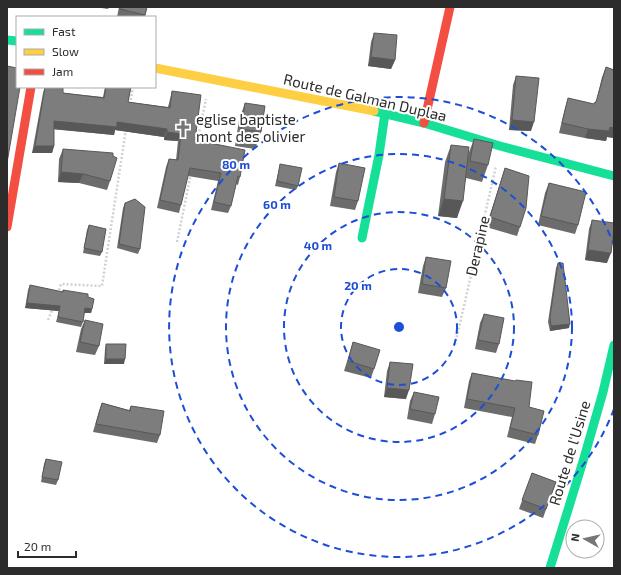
<svg xmlns="http://www.w3.org/2000/svg" width="621" height="575" font-family="'Exo 2',sans-serif">
	<rect width="100%" height="100%" fill="#fff"/>
	<g fill="none" stroke-linecap="round" stroke-linejoin="round">
		<g stroke="#d1d1d1" stroke-width="2.5" stroke-dasharray="2 2" stroke-linecap="butt">
			<polyline points="130,104 133,87"/>
			<polyline points="197,143 206,99"/>
			<polyline points="177,242 191,173"/>
			<polyline points="58,294 61,284 102,286 126,129"/>
			<polyline points="48,320 53,308"/>
			<polyline points="455,345 496,166"/>
		</g>
		<g stroke="#16e098" stroke-width="9">
			<polyline points="7,40 17,41"/>
			<polyline points="374,111 424,123 500,146 614,176"/>
			<polyline points="362,238 379,155 385,113"/>
			<polyline points="550,568 584,458 603,392 614,345"/>
		</g>
		<polyline stroke="#ffcf43" stroke-width="9" points="155,68 374,111"/>
		<g stroke="#f24e42" stroke-width="9">
			<polyline points="424,123 450,7"/>
			<polyline points="7,227 31,87"/>
		</g>
	</g>
	<g fill="#6c6c6c">
		<polygon points="95,7 109,7 108,9"/>
		<polygon points="119,7 147,7 145,17 117,17"/>
		<polygon points="374,33 395,60 391,69 368,66 371,42"/>
		<polygon points="606,67 614,70 614,138 607,137 606,141 585,138 559,133 565,108 568,98 594,104 595,102 596,102 602,77"/>
		<polygon points="516,76 531,131 509,130 513,85"/>
		<polygon points="45,87 63,93 103,97 105,87 131,87 128,102 168,107 172,91 195,140 240,177 238,185 236,184 231,206 228,213 211,210 218,181 188,176 181,205 179,213 157,208 166,167 169,159 176,160 178,141 164,140 164,137 115,130 114,135 54,129 54,146 52,153 32,153 43,93"/>
		<polygon points="245,103 261,132 255,149 235,146 239,120"/>
		<polygon points="474,139 488,165 482,182 466,178 457,218 438,216 445,162 451,145 468,155"/>
		<polygon points="63,149 110,181 107,190 79,183 58,182 59,159"/>
		<polygon points="339,163 358,201 355,210 330,206 336,172"/>
		<polygon points="280,164 298,186 296,190 275,186 279,169"/>
		<polygon points="505,168 520,227 517,236 486,227"/>
		<polygon points="549,183 578,225 575,234 538,225 545,193"/>
		<polygon points="125,203 140,249 138,254 117,248 123,208"/>
		<polygon points="592,220 607,263 585,260 589,229"/>
		<polygon points="89,225 102,252 100,256 83,253 87,230"/>
		<polygon points="426,257 446,288 442,297 418,293 423,266"/>
		<polygon points="558,263 569,328 550,331 548,322 556,268"/>
		<polygon points="30,285 62,292 63,290 88,297 92,309 91,313 84,313 83,322 81,327 56,322 59,311 25,308 28,290"/>
		<polygon points="484,314 499,344 496,353 475,349 480,323"/>
		<polygon points="85,320 99,346 95,355 76,352 81,329"/>
		<polygon points="353,342 374,369 371,378 344,371"/>
		<polygon points="106,344 124,364 104,364 105,349"/>
		<polygon points="390,362 406,399 384,397 387,371"/>
		<polygon points="472,373 515,381 516,380 538,435 535,444 507,437 512,417 464,408 469,381"/>
		<polygon points="414,392 435,414 432,424 407,419 410,401"/>
		<polygon points="102,403 129,410 131,406 160,435 157,443 93,432 99,411"/>
		<polygon points="46,459 58,480 56,485 41,482 44,464"/>
		<polygon points="532,473 556,482 543,518 519,509"/>
	</g>
	<g fill="#585858">
		<polygon points="371,57 395,60 391,69 368,66"/>
		<polygon points="512,120 534,122 531,131 509,130"/>
		<polygon points="54,121 117,122 167,129 164,137 115,130 114,135 51,129"/>
		<polygon points="610,127 614,128 614,138 607,137 606,141 585,138 588,129"/>
		<polygon points="167,132 181,134 178,141 164,140"/>
		<polygon points="35,146 54,146 52,153 32,153"/>
		<polygon points="61,172 83,174 79,183 58,182"/>
		<polygon points="444,199 463,201 457,218 438,216"/>
		<polygon points="588,250 611,253 607,263 585,260"/>
		<polygon points="27,303 60,306 59,311 25,308"/>
		<polygon points="85,308 92,309 91,313 84,313"/>
		<polygon points="570,324 569,328 550,331 551,326"/>
		<polygon points="106,359 125,359 124,364 104,364"/>
		<polygon points="387,388 409,390 406,399 384,397"/>
	</g>
	<g fill="#7d7d7d" stroke="#585858">
		<polygon points="120,7 147,7 145,15 120,9"/>
		<polygon points="374,33 397,35 395,60 371,57"/>
		<polygon points="7,66 17,68 17,87 20,87 7,163"/>
		<polygon points="606,67 614,70 614,128 610,127 609,131 588,129 562,123 568,98 594,104 595,102 596,102"/>
		<polygon points="516,76 539,78 534,122 512,120"/>
		<polygon points="45,87 63,88 63,93 104,98 106,87 131,87 128,102 170,108 172,91 201,95 195,140 245,150 240,177 238,176 231,206 214,202 221,173 190,168 181,205 160,200 169,159 178,160 181,134 167,132 167,129 117,122 117,127 54,121 54,146 35,146"/>
		<polygon points="245,103 265,106 261,132 241,129"/>
		<polygon points="474,139 493,143 488,165 470,161"/>
		<polygon points="451,145 469,147 463,201 444,199"/>
		<polygon points="63,149 113,153 113,156 117,158 110,181 83,174 61,172"/>
		<polygon points="339,163 365,168 358,201 334,197"/>
		<polygon points="280,164 302,168 298,186 277,181"/>
		<polygon points="505,168 529,176 526,208 520,227 490,217"/>
		<polygon points="549,183 586,192 578,225 541,216"/>
		<polygon points="135,199 145,207 140,249 119,244 125,203"/>
		<polygon points="592,220 614,223 614,229 611,253 588,250"/>
		<polygon points="89,225 106,229 102,252 84,248"/>
		<polygon points="426,257 451,261 446,288 422,284"/>
		<polygon points="558,263 563,263 570,324 551,326 550,317"/>
		<polygon points="30,285 63,292 63,290 88,294 88,297 94,299 92,309 85,308 83,322 58,317 60,306 27,303"/>
		<polygon points="484,314 504,318 499,344 478,340"/>
		<polygon points="85,320 103,324 99,346 80,342"/>
		<polygon points="353,342 380,350 374,369 348,361"/>
		<polygon points="106,344 126,344 125,359 106,359"/>
		<polygon points="390,362 413,364 409,390 387,388"/>
		<polygon points="472,373 515,381 516,380 532,382 529,407 544,411 538,435 510,428 515,408 467,399"/>
		<polygon points="414,392 439,397 435,414 410,409"/>
		<polygon points="102,403 130,411 131,406 164,411 160,435 96,424"/>
		<polygon points="46,459 62,462 58,480 42,477"/>
		<polygon points="532,473 556,482 546,509 522,500"/>
	</g>
	<g fill="none" stroke="#1d4ed8" stroke-width="2" stroke-dasharray="7 5">
		<circle cx="399" cy="327" r="58"/>
		<circle cx="399" cy="327" r="115"/>
		<circle cx="399" cy="327" r="173"/>
		<path d="M614 409A230 230 0 1 1 614 245"/>
	</g>
	<defs>
		<g id="church-bare" transform="scale(1.38)"><path d="M-1.2-6h2.4v3.5h3.3v2.4h-3.3V6h-2.4V-.1h-3.3v-2.4h3.3Z" fill="#767676" stroke="#fff" stroke-width="2.5" paint-order="stroke"/></g>
	</defs>
	<g fill-rule="evenodd">
		<use href="#church-bare" x="183" y="129"/>
	</g>
	<g text-anchor="middle" stroke-width="4" stroke-linejoin="round" paint-order="stroke">
		<g font-size="15" fill="#2c2c2c" stroke="#fff">
			<text transform="translate(365 98) rotate(13)" y="5">Route de Galman Duplaa</text>
			<text transform="translate(478 246) rotate(-77)" y="5">Derapine</text>
			<text transform="translate(570 453) rotate(-73)" y="5">Route de l'Usine</text>
		</g>
		<g font-size="15" fill="#2c2c2c" stroke="#fff" text-anchor="start">
			<text x="196" y="125">eglise baptiste<tspan x="196" dy="17">mont des olivier</tspan></text>
		</g>
	</g>
	<circle cx="399" cy="327" r="6" fill="#1d4ed8" stroke="#fff" stroke-width="2"/>
	<g font-size="12" text-anchor="middle" font-weight="bold" fill="#1d4ed8" stroke="#fff" stroke-width="4" stroke-linejoin="round" paint-order="stroke">
		<text x="236" y="169">80 m</text>
		<text x="277" y="209">60 m</text>
		<text x="318" y="250">40 m</text>
		<text x="358" y="290">20 m</text>
	</g>
	<rect width="621" height="575" fill="none" stroke="#2c2c2c" stroke-width="16"/>
	<rect x="16" y="16" width="140" height="72" fill="#ffffff" stroke="#ababab"/>
	<rect x="24" y="29" width="20" height="6" fill="#16e098" stroke="#ababab"/>
	<text x="52" y="36" font-size="12" fill="#2c2c2c">Fast</text>
	<rect x="24" y="49" width="20" height="6" fill="#ffcf43" stroke="#ababab"/>
	<text x="52" y="56" font-size="12" fill="#2c2c2c">Slow</text>
	<rect x="24" y="69" width="20" height="6" fill="#f24e42" stroke="#ababab"/>
	<text x="52" y="76" font-size="12" fill="#2c2c2c">Jam</text>
	<g transform="translate(585 539) rotate(278)"><circle r="19" fill="#ffffff" stroke="#ababab"/>
	<path d="M0-3L7 15L0 10L-7 15Z" fill="#767676"/>
	<text y="-6" font-size="11" font-weight="bold" text-anchor="middle" fill="#2c2c2c">N</text>
	</g>
	<path d="M18 551v6h58v-6" fill="none" stroke="#2c2c2c" stroke-width="2"/>
	<text x="24" y="551" font-size="12" fill="#2c2c2c" stroke="#ffffff" stroke-width="3" paint-order="stroke">20 m</text>
</svg>
